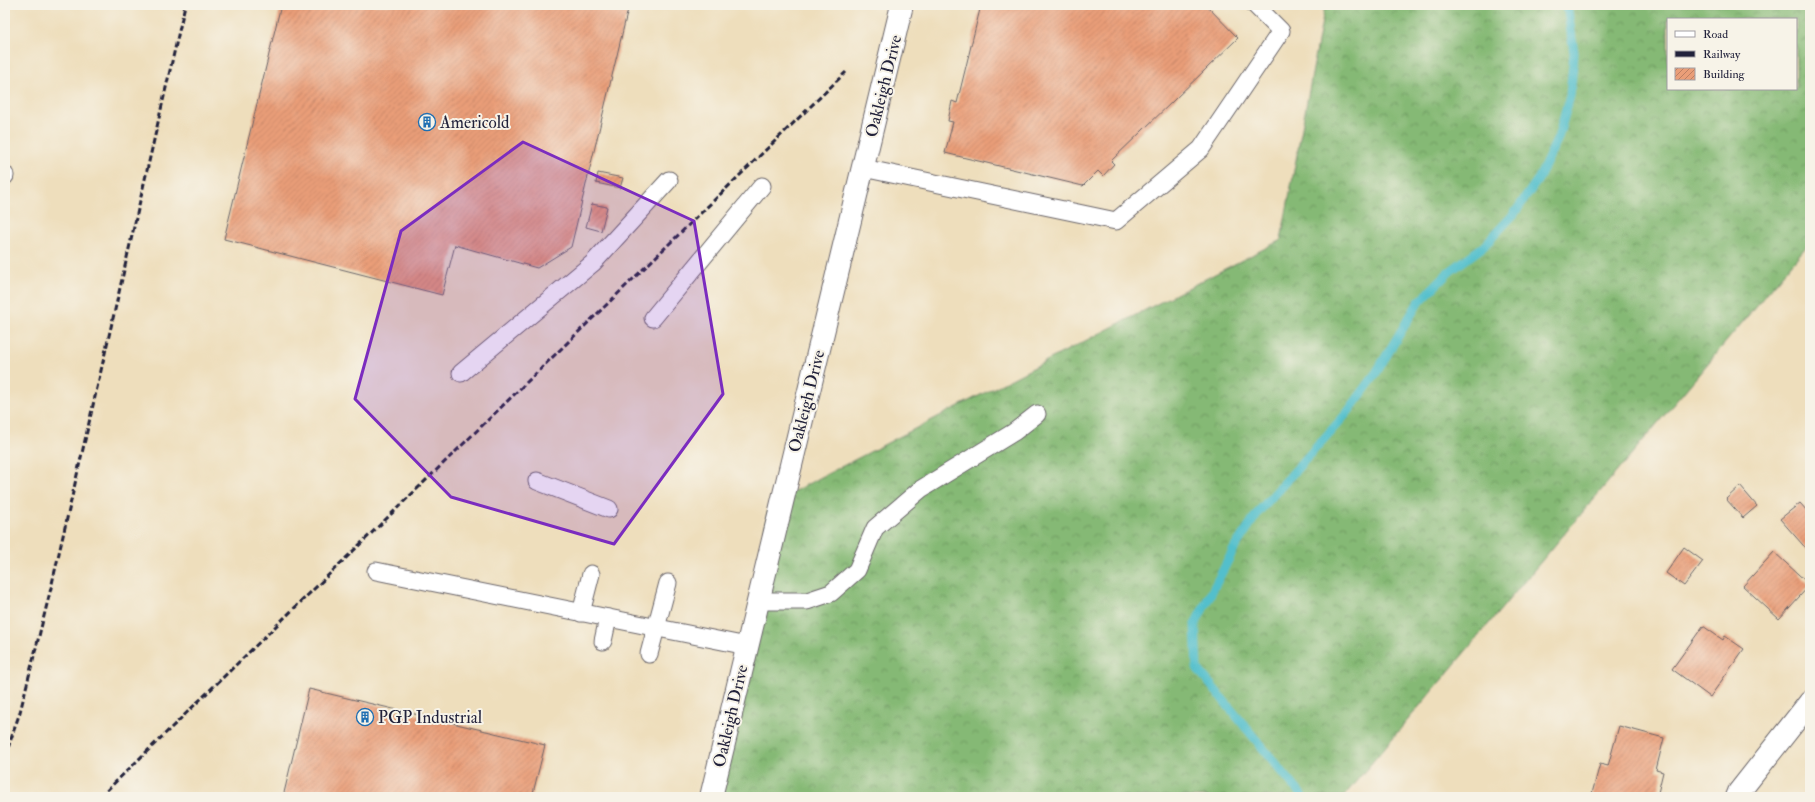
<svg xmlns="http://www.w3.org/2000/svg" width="1815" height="802" font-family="'IM FELL Double Pica',serif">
	<defs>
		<pattern id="forest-crowns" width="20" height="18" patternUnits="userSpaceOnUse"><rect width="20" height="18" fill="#85b974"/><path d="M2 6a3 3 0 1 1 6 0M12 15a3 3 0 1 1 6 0" fill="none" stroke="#6c9660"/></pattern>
		<pattern id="building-hatch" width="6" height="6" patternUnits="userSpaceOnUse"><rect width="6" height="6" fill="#ea9e78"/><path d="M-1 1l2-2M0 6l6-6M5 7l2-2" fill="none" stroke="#bd8064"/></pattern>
	</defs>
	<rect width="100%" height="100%" fill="#f7f3e8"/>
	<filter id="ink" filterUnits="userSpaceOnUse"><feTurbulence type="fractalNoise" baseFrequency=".025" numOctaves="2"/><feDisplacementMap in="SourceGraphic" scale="8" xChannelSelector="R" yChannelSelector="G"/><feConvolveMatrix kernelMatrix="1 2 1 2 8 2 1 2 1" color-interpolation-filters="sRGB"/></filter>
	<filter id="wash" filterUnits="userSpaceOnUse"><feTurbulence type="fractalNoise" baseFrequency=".012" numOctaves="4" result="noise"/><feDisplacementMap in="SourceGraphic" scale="16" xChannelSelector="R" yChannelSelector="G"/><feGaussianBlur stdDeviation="0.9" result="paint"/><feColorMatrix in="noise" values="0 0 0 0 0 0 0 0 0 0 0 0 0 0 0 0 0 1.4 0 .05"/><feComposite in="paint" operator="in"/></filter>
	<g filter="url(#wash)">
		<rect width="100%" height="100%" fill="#eedebc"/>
		<path fill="url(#forest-crowns)" stroke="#546e58" fill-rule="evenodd" d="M1325 5H1810V242L1343 797H721L769 504 1281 240ZM1668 19H1796V89H1668Z"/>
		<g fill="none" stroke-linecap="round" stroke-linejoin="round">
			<polyline stroke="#53bfcc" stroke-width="9" points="1303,797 1197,668 1195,624 1235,547 1259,511 1347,413 1373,378 1418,303 1449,272 1484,246 1514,214 1539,178 1558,138 1570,96 1574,53 1567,5"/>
		</g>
		<g id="blocks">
			<g fill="url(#building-hatch)">
				<polygon points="281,5 629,5 571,247 537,268 455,245 442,295 224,239"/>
				<polygon points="981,5 1206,5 1238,38 1111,161 1114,164 1103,176 1098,171 1083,186 945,153 953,122 948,121 952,101 957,103"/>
				<polygon points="598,173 623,178 620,188 596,183"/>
				<polygon points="592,204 607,207 601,231 586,227"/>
				<polygon points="1740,486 1757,506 1743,518 1726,499"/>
				<polygon points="1800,503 1808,512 1810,510 1810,553 1780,519"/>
				<polygon points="1684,547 1703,561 1684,586 1666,573"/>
				<polygon points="1774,552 1810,585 1779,619 1743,586"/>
				<polygon points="1703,626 1723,640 1725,636 1744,649 1710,697 1672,669"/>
				<polygon points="309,689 545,745 532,797 283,797"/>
				<polygon points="1619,726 1664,738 1656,770 1663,772 1657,797 1591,797 1600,764 1608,766"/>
			</g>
		</g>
	</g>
	<g filter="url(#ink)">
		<use href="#blocks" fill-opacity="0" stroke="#696468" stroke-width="1"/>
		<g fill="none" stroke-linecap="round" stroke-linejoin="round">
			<g stroke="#696468" stroke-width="19">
				<g id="lane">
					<polyline points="863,168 1116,221 1201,149 1281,31 1255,5"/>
					<polyline points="5,175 5,176"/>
					<polyline points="653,318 762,186"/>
					<polyline points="461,373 593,263 669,180"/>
					<polyline points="537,481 609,509"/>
					<polyline points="376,571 747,646"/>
					<polyline points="757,601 807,601 831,593 857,570 875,528 921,489 1014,432 1037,414"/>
					<polyline points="581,613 591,574"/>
					<polyline points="603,641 608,618"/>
					<polyline points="649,654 668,583"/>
				</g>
			</g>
			<g stroke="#696468" stroke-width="24">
				<g id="street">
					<polyline points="711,797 902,5"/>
					<polyline points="1737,797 1739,792 1810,702"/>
				</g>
			</g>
			<use href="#lane" stroke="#fff" stroke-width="17"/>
			<use href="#street" stroke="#fff" stroke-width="22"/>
			<g stroke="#22223b" stroke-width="3" stroke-dasharray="6 3" stroke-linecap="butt">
				<polyline points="5,757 20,712 51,588 185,5"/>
				<polyline points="100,797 846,72"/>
			</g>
		</g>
	</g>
	<path fill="#7b2cbf" fill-opacity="0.2" stroke="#7b2cbf" stroke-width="3" stroke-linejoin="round" d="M523 142 694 221 723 394 614 544 451 497 355 399 401 231Z"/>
	<defs>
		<g id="building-ring" transform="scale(0.9)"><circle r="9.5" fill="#f7f3e8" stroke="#1f6fb2" stroke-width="1.5"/><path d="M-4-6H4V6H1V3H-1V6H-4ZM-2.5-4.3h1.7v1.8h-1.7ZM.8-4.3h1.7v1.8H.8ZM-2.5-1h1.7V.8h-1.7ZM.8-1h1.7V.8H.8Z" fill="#1f6fb2"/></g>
	</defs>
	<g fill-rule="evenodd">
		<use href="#building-ring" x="427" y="122"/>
		<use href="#building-ring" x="365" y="717"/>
	</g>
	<g text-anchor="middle" stroke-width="4" stroke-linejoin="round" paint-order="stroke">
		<g font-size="17" fill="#22223b" stroke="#f7f3e8">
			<text transform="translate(883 86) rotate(-76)" y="6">Oakleigh Drive</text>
			<text transform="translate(806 401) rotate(-76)" y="6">Oakleigh Drive</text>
			<text transform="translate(730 716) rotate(-77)" y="6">Oakleigh Drive</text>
		</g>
		<g font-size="17" fill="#22223b" stroke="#f7f3e8" text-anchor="start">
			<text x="440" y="128">Americold</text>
			<text x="378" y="723">PGP Industrial</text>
		</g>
	</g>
	<rect width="1815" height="802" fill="none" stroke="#f7f3e8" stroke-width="20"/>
	<rect x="1667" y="18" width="130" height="72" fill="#f7f3e8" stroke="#a29fa3"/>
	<rect x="1675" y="31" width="20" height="6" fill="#ffffff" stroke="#a29fa3"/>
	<text x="1703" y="38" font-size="12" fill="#22223b">Road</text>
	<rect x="1675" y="51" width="20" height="6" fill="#22223b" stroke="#a29fa3"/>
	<text x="1703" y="58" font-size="12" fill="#22223b">Railway</text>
	<rect x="1675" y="68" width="20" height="12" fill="url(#building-hatch)" stroke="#a29fa3"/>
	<text x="1703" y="78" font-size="12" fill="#22223b">Building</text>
</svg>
